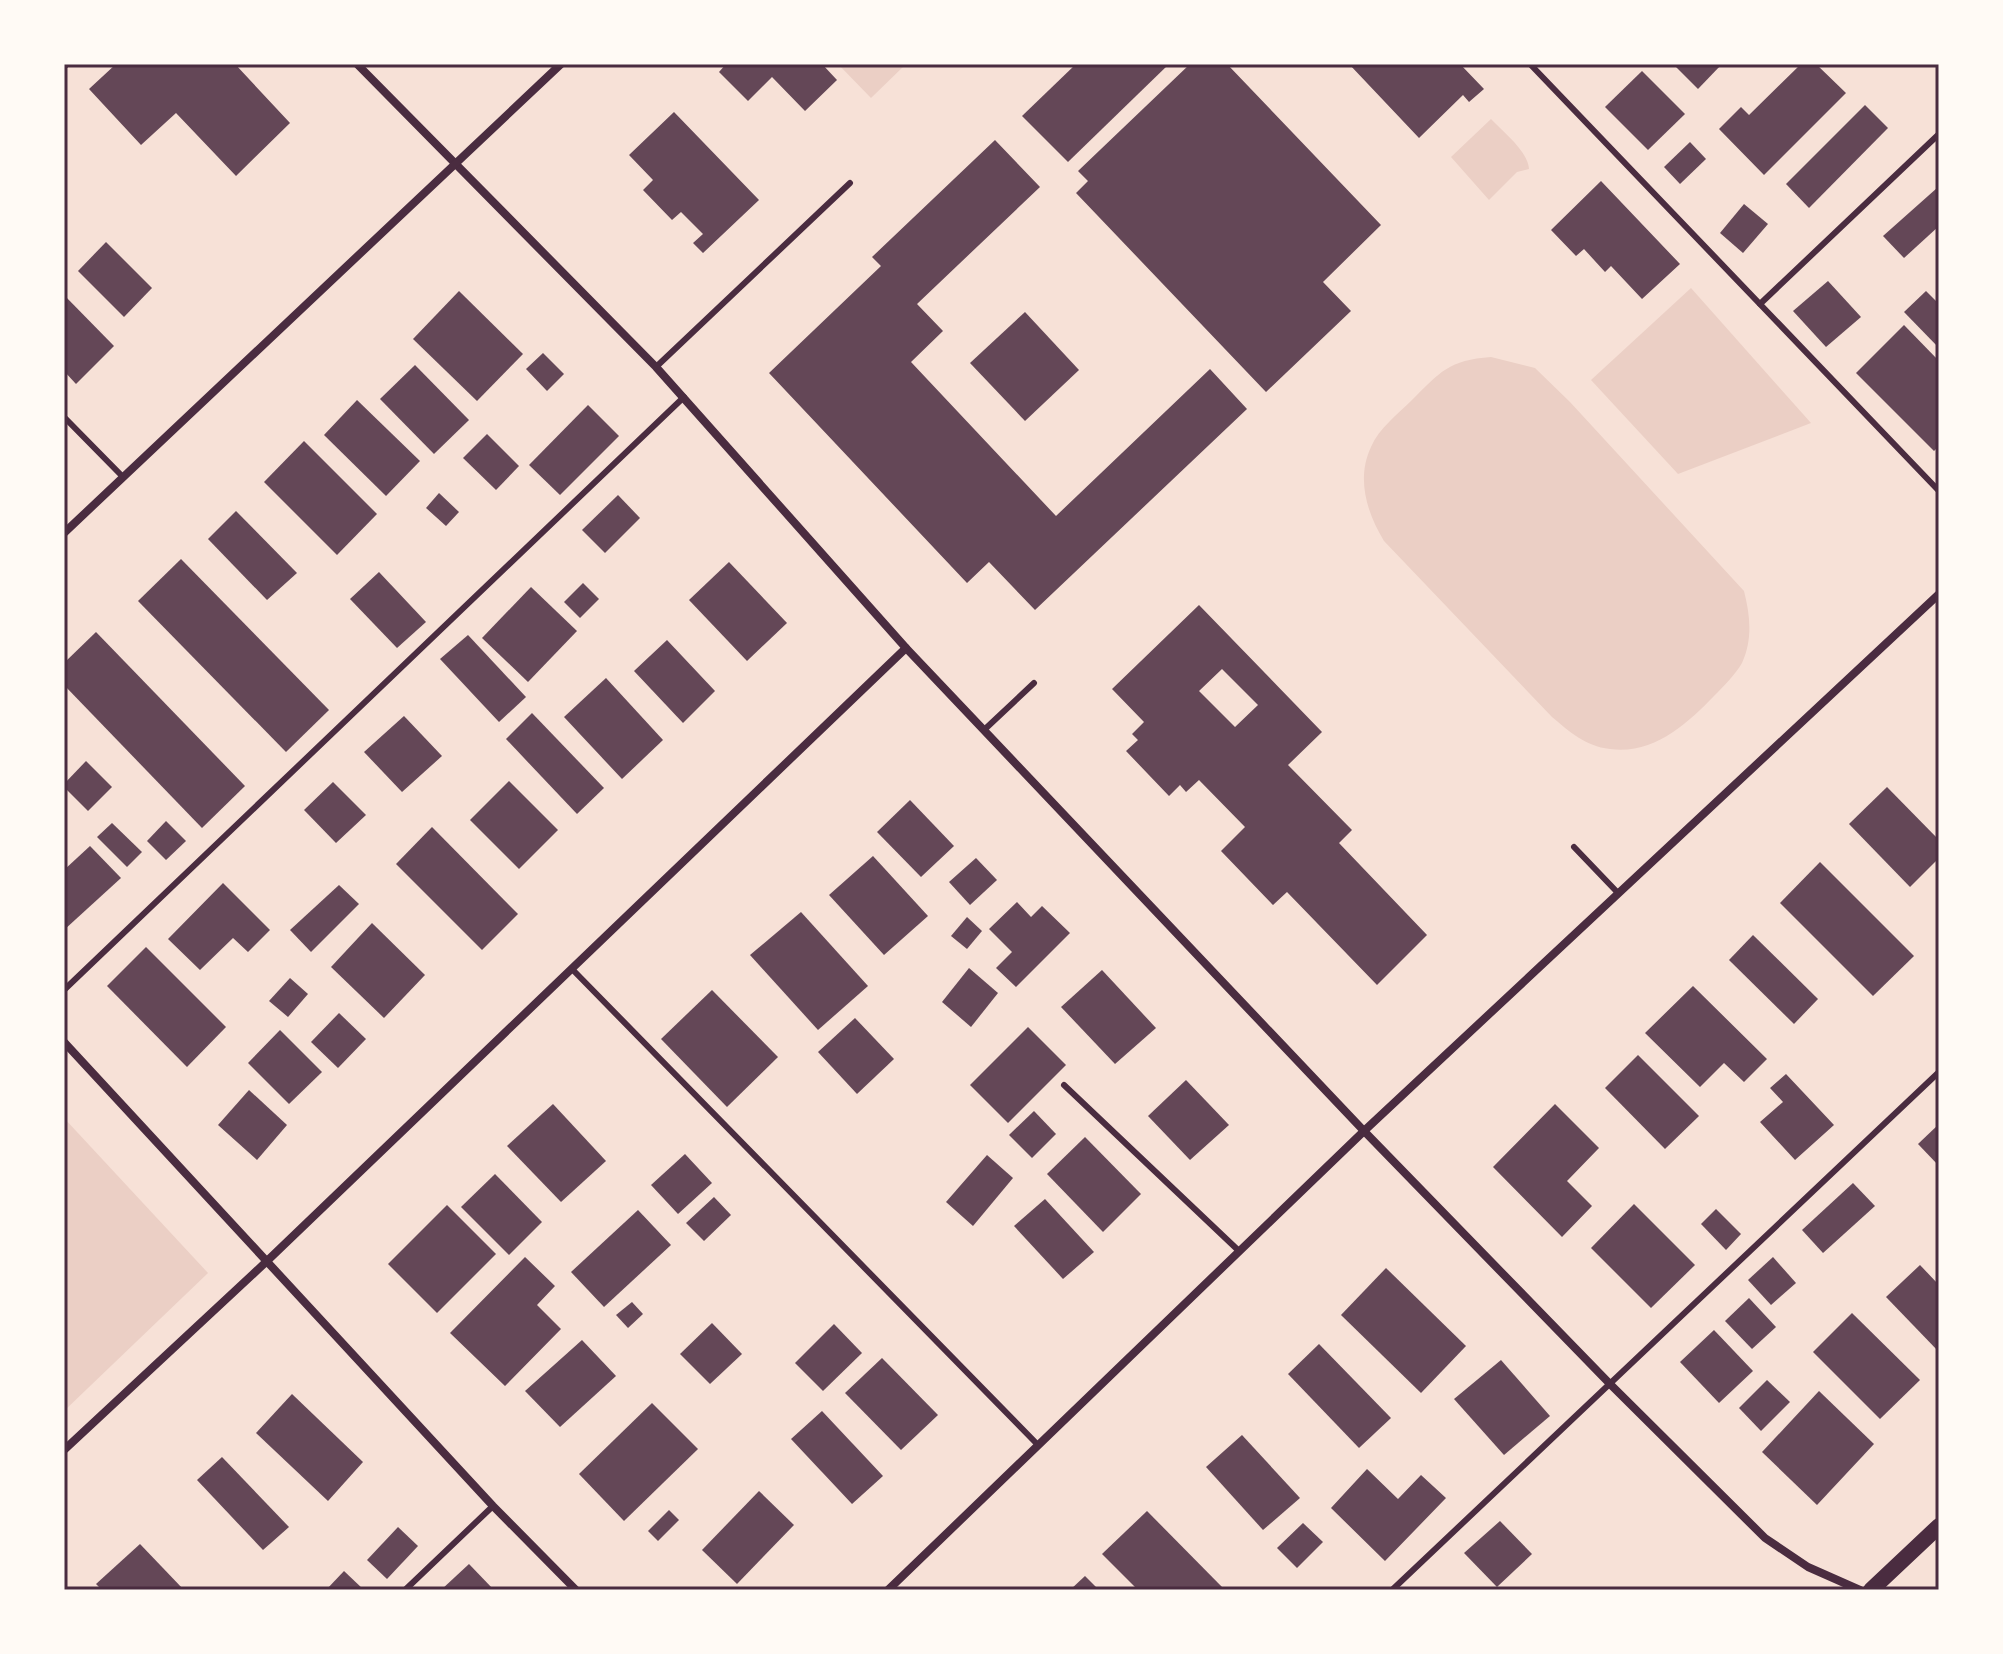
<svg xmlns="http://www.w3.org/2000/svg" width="2003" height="1654" font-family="Inter,sans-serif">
	<rect width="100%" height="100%" fill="#f7e1d7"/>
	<g fill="#ebcfc5">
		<polygon points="838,64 906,64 871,98"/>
		<path d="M1491 119C1503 132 1528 151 1529 169L1517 172 1489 200 1451 157Z"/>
		<polygon points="1691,288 1811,423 1678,474 1591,380"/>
		<path d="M1491 357 1535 368 1570 402 1744 591C1750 615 1753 639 1742 663 1735 675 1724 686 1714 696 1687 724 1653 755 1610 749 1585 746 1570 732 1552 717L1384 541C1367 513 1356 479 1371 447 1379 428 1398 414 1412 400 1440 372 1449 360 1491 357Z"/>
		<polygon points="64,1118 208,1273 64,1411"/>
	</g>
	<g fill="#644757" fill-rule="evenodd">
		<polygon points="116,64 235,64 290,123 236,176 176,113 141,145 89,89"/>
		<polygon points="726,64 822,64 837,80 805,111 772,77 748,101 719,72"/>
		<polygon points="1076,64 1169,64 1068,162 1022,116"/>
		<polygon points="1190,64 1227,64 1381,225 1323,282 1351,311 1266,392 1076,193 1088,181 1078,171"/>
		<polygon points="1349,64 1460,64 1484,89 1469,102 1463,95 1419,138"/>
		<polygon points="1673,64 1722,64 1698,89"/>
		<polygon points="1801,64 1816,64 1846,93 1764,175 1719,129 1741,107 1749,115"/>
		<polygon points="1642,71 1685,114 1648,150 1605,107"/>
		<polygon points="1865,105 1888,128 1809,208 1786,184"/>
		<polygon points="674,112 759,200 703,253 693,243 703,234 681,212 672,220 643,190 653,180 629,155"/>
		<polygon points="995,140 1040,187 917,304 943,331 911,362 1056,516 1210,369 1247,409 1035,610 989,562 967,583 769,373 881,266 872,257"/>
		<polygon points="1690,142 1706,159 1680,184 1664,167"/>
		<polygon points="1601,181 1680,264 1642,299 1611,266 1605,272 1584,249 1576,256 1551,230"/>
		<polygon points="1937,188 1939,226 1904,258 1883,236"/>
		<polygon points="1744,204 1768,224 1743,253 1720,233"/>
		<polygon points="106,242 152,288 124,317 78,271"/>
		<polygon points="1828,281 1861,317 1826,347 1793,311"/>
		<polygon points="459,291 523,354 477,401 413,339"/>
		<polygon points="1926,291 1939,304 1939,348 1904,312"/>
		<polygon points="64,295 114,346 76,384 64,371"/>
		<polygon points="1025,312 1079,370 1025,421 970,363"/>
		<polygon points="1904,325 1939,361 1939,446 1934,451 1856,373"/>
		<polygon points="543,353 564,374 547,391 526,369"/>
		<polygon points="415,365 469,420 434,454 380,399"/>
		<polygon points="357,400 420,461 386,496 324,435"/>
		<polygon points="588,405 619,436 560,495 529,465"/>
		<polygon points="487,434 519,466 496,490 463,458"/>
		<polygon points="304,441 377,514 337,555 264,482"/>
		<polygon points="439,493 459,512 446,526 426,508"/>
		<polygon points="618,495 640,518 605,553 582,530"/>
		<polygon points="236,511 297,573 267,600 208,539"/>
		<polygon points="181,559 329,710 286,752 138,601"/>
		<polygon points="729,562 787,623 747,661 689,600"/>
		<polygon points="379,572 426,622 397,648 350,599"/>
		<polygon points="583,583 599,599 580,618 564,602"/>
		<polygon points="531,587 577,631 528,682 482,638"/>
		<path d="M1199 605 1322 732 1288 765 1352 830 1339 843 1427 935 1377 985 1287 892 1273 905 1221 851 1245 827 1199 780 1186 792 1180 785 1169 796 1126 751 1138 740 1132 734 1144 722 1112 689ZM1222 669 1258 705 1235 727 1199 691Z"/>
		<polygon points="96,632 245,786 202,828 64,685 64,663"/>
		<polygon points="468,635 526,697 499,722 440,659"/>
		<polygon points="667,640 715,691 683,723 634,671"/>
		<polygon points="606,678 663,740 622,779 564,717"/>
		<polygon points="532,713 604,788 577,814 506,739"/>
		<polygon points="404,716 442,756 402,792 364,752"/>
		<polygon points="86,761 112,787 88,811 64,787 64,784"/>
		<polygon points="509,781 558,830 519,869 470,820"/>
		<polygon points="333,782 366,815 336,843 304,810"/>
		<polygon points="1887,787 1939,840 1939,858 1910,887 1849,824"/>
		<polygon points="910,800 954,846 921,877 877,832"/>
		<polygon points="166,821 186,841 166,860 147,841"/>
		<polygon points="112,823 142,852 127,867 97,837"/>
		<polygon points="432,827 518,914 482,950 396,864"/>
		<polygon points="90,846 121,878 64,930 64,870"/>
		<polygon points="873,856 928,916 884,955 829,895"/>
		<polygon points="976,858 997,880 970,905 949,882"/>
		<polygon points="1820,862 1914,956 1873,996 1780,903"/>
		<polygon points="223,883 270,930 248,952 233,938 200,970 168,939"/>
		<polygon points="339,885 359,904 311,952 290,930"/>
		<polygon points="1017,902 1031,917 1042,906 1070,933 1016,987 996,968 1012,952 989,929"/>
		<polygon points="801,912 868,986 818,1030 750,955"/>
		<polygon points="967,917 982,931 967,949 951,936"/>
		<polygon points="372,923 425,975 384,1018 331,967"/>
		<polygon points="1753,935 1818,999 1794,1024 1729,960"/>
		<polygon points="146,947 226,1027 187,1067 107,986"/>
		<polygon points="969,968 998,993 971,1027 942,1002"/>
		<polygon points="1102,970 1156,1028 1115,1064 1061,1007"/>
		<polygon points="290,978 308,994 288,1017 269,1001"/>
		<polygon points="1693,986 1767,1059 1744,1082 1724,1063 1700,1087 1645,1033"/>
		<polygon points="712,990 778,1057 727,1107 661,1039"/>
		<polygon points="339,1013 366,1039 338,1068 311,1042"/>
		<polygon points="855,1018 894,1059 857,1094 818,1052"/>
		<polygon points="1028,1027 1066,1065 1008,1123 970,1085"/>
		<polygon points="280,1030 322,1072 289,1104 248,1063"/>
		<polygon points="1638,1055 1699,1116 1665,1149 1605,1088"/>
		<polygon points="1786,1074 1834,1125 1795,1160 1760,1122 1783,1102 1770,1088"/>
		<polygon points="1186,1080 1229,1125 1190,1160 1148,1116"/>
		<polygon points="249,1090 287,1125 257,1160 218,1125"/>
		<polygon points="553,1104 606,1161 561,1202 507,1146"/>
		<polygon points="1555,1104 1599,1148 1567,1181 1592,1206 1562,1237 1493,1167"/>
		<polygon points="1034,1111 1056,1134 1032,1158 1009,1135"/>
		<polygon points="1939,1124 1939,1166 1918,1144"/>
		<polygon points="1085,1137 1141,1194 1103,1232 1047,1174"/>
		<polygon points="685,1154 712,1183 678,1214 651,1185"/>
		<polygon points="987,1155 1013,1178 973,1226 946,1202"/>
		<polygon points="495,1174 542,1222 509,1255 461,1207"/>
		<polygon points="1853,1183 1875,1206 1823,1253 1802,1230"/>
		<polygon points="714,1197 731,1215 704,1241 686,1223"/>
		<polygon points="1045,1199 1094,1252 1063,1279 1014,1226"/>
		<polygon points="1634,1204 1695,1265 1651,1308 1591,1248"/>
		<polygon points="447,1205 496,1254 437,1313 388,1264"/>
		<polygon points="1716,1209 1741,1234 1726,1250 1701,1224"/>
		<polygon points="638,1210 671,1245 604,1307 571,1272"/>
		<polygon points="525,1257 555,1286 537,1305 561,1329 505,1386 450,1333"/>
		<polygon points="1773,1257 1796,1283 1771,1305 1748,1280"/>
		<polygon points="1920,1265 1939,1285 1939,1352 1886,1297"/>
		<polygon points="1386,1268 1466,1346 1421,1393 1341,1315"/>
		<polygon points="1749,1298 1776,1327 1752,1349 1725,1321"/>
		<polygon points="632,1302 643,1314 628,1328 616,1315"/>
		<polygon points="1852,1313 1920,1380 1880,1419 1813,1352"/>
		<polygon points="712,1323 742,1354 710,1384 680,1354"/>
		<polygon points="834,1324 862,1353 823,1391 795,1363"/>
		<polygon points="1714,1330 1753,1371 1719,1403 1680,1362"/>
		<polygon points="582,1340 616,1376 560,1427 525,1391"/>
		<polygon points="1319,1344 1391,1418 1359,1448 1288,1374"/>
		<polygon points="882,1358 938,1415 901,1450 845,1393"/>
		<polygon points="1501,1360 1550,1416 1504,1455 1454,1399"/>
		<polygon points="1767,1380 1790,1402 1761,1431 1739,1408"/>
		<polygon points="1819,1391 1874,1444 1817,1505 1762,1452"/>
		<polygon points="292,1394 363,1462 328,1501 256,1433"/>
		<polygon points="652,1403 698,1449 624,1521 579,1474"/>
		<polygon points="822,1411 883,1476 852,1504 791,1439"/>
		<polygon points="1242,1435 1300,1498 1263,1530 1206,1467"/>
		<polygon points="222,1457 289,1527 263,1550 197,1480"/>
		<polygon points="1367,1469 1398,1499 1421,1475 1446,1498 1385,1561 1331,1508"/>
		<polygon points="759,1491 794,1525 737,1584 702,1550"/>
		<polygon points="669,1510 679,1520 658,1541 648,1531"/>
		<polygon points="1147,1511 1225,1590 1138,1590 1102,1554"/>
		<polygon points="1500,1521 1532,1554 1497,1587 1464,1553"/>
		<polygon points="1303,1523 1323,1542 1297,1568 1277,1548"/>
		<polygon points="398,1527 418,1546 387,1579 367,1560"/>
		<polygon points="140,1544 184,1590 102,1590 96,1584"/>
		<polygon points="469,1564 494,1590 441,1590"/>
		<polygon points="344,1571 364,1590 326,1590"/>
		<polygon points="1085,1576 1099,1590 1070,1590"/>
	</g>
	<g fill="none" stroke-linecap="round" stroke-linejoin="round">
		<g stroke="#4a2c40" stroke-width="6">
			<polyline points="1530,64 1939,491"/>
			<polyline points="64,67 67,64"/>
			<polyline points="1760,304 1939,134"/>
			<polyline points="656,367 850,183"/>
			<polyline points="64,417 123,477"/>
			<polyline points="984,730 1034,683"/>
			<polyline points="1574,847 1618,893"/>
			<polyline points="572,969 1038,1445"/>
			<polyline points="64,990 684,397"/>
			<polyline points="1064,1085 1239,1251"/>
			<polyline points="405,1590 493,1506"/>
			<polyline points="1392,1590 1939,1072"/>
		</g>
		<g stroke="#4a2c40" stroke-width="8">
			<polyline points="357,64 656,367 906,648 1364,1131 1610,1384 1765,1538 1808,1567 1860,1590"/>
			<polyline points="64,533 561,64"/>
			<polyline points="64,1042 493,1506 576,1590"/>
			<polyline points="64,1450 266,1262 906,648"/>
			<polyline points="888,1590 1364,1131 1939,594"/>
		</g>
		<polyline stroke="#4a2c40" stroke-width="16" points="1871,1590 1939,1526"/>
	</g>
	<rect width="2003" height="1654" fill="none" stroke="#fffaf5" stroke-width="132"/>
	<rect x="66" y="66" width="1871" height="1522" fill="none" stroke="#4a2c40" stroke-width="3"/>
</svg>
